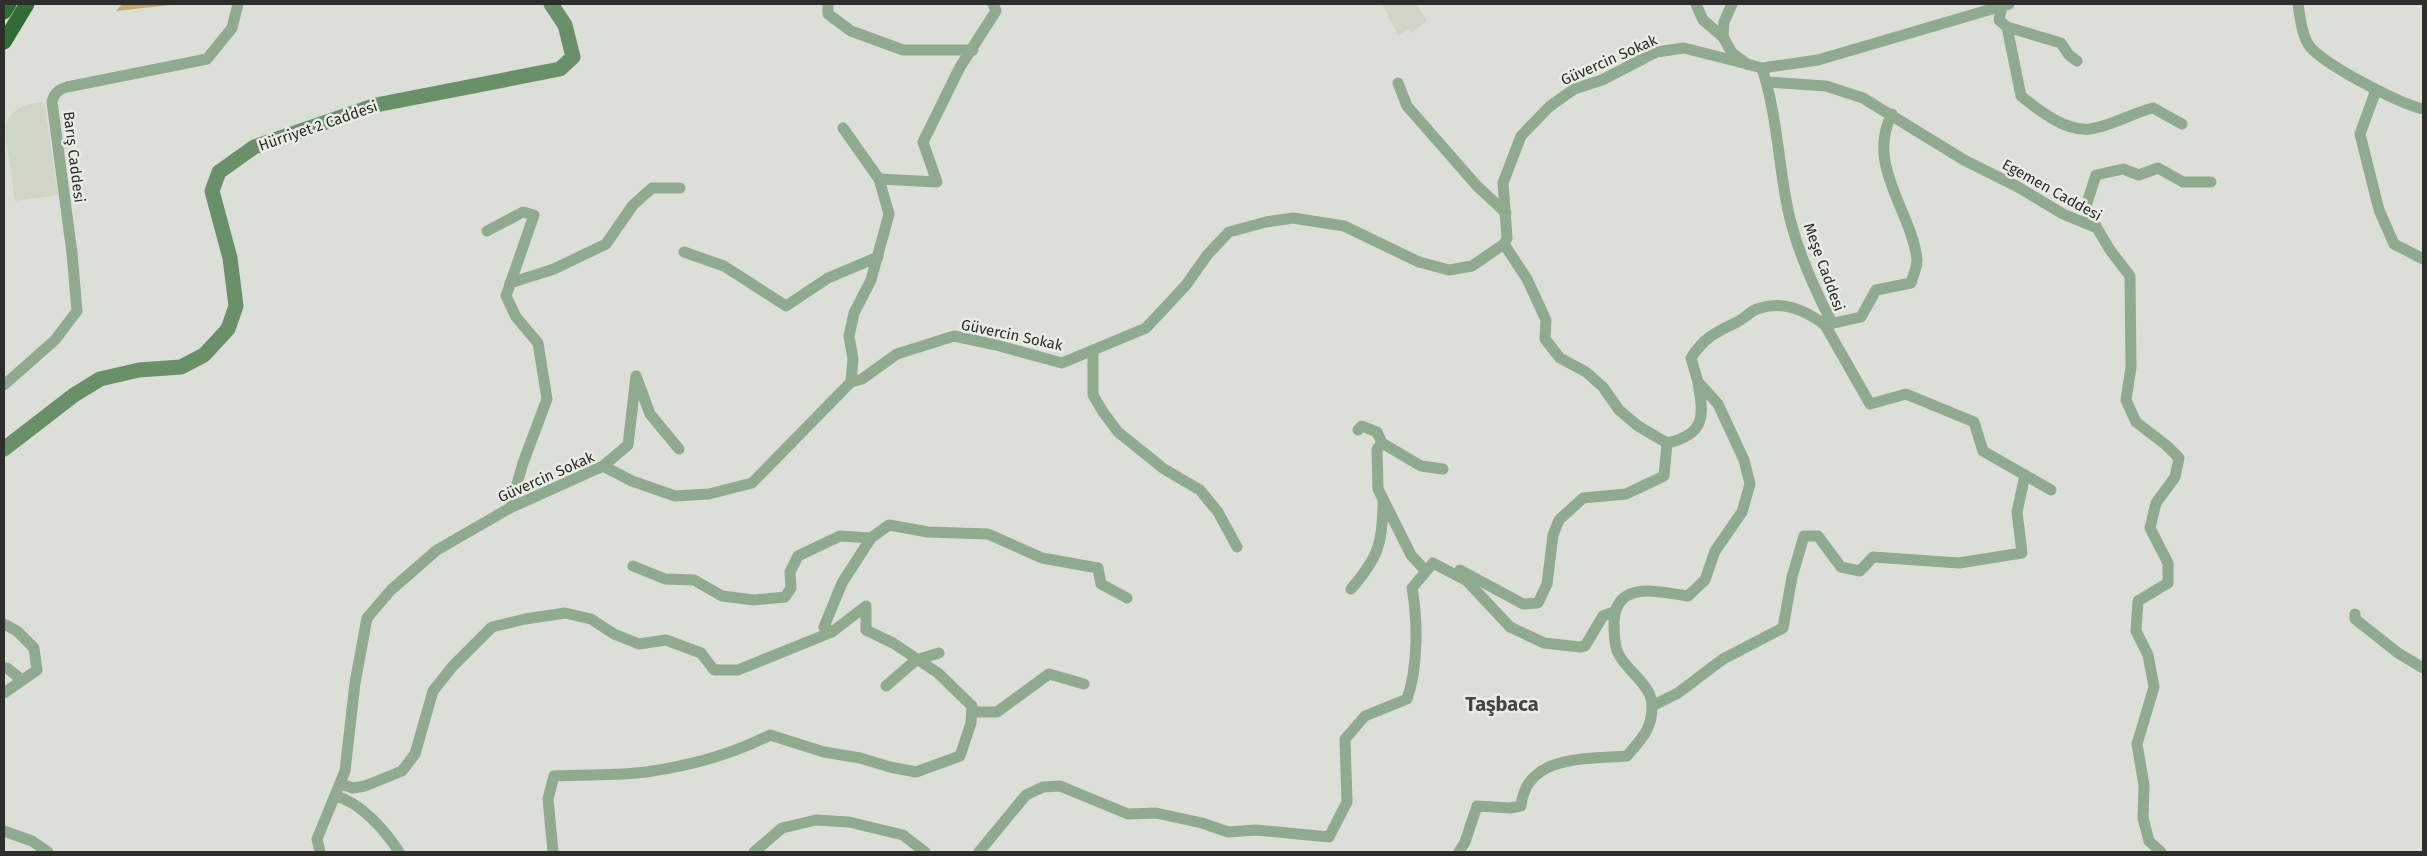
<svg xmlns="http://www.w3.org/2000/svg" width="2427" height="856" font-family="'Fira Sans',sans-serif">
	<rect width="100%" height="100%" fill="#dcdfd8"/>
	<g fill="#cfd5c7">
		<polygon points="1382,4 1416,4 1427,21 1411,33 1409,29 1398,36"/>
		<polygon points="44,102 58,195 15,201 5,132 7,122 11,114 24,105"/>
	</g>
	<polygon fill="#c7ac70" points="122,4 180,4 116,11"/>
	<g fill="none" stroke-linecap="round" stroke-linejoin="round">
		<g stroke="#90aa8f" stroke-width="11">
			<polyline points="828,4 828,14 851,31 903,50 973,50"/>
			<polyline points="1696,4 1703,20 1723,37"/>
			<polyline points="1732,4 1724,22 1723,37 1732,53 1747,64 1762,68 1818,60 2009,4"/>
			<path d="M2298 4C2300 17 2302 38 2311 48 2329 67 2398 103 2423 109"/>
			<polyline points="2002,6 1999,20 2007,27 2061,43 2069,55 2077,61"/>
			<path d="M2007 27 2021 96C2038 110 2066 132 2090 129 2112 126 2132 113 2153 108L2182 124"/>
			<polyline points="1767,82 1826,86 1863,98 1964,160 2018,187 2063,214 2097,228 2110,250 2130,276 2131,367 2126,400 2136,422 2166,445 2179,458 2175,477 2156,503 2150,528 2168,563 2168,583 2138,601 2136,631 2148,655 2154,687 2137,744 2144,785 2143,818 2149,841 2161,852"/>
			<polyline points="1398,83 1407,106 1477,186 1506,213"/>
			<polyline points="2376,90 2360,134 2379,210 2394,244 2423,259"/>
			<path d="M1892 114C1865 165 1912 211 1917 260 1917 267 1913 276 1911 283L1876 290 1861 317 1825 325 1870 404 1906 394 1974 422 1983 451 2051 490"/>
			<polyline points="843,128 879,179"/>
			<polyline points="2096,226 2085,209 2096,175 2123,169 2139,175 2158,168 2183,182 2211,182"/>
			<polyline points="487,231 523,212 534,215 506,296 516,317 538,343 547,399 523,463 510,508"/>
			<polyline points="684,252 724,266 786,306 828,278 878,257"/>
			<polyline points="510,283 554,269 606,244 633,205 652,188 680,188"/>
			<polyline points="1093,350 1093,395 1103,412 1118,432 1164,469 1200,490 1218,512 1237,547"/>
			<polyline points="851,382 853,359 849,336 854,313 871,280 889,214 879,179 937,182 923,142 960,67 996,11 993,4"/>
			<path d="M4 385 55 340 77 311 72 253 52 102C54 93 59 89 67 87L207 59 232 28 238 4"/>
			<polyline points="1358,430 1362,426 1377,432 1382,443"/>
			<path d="M1667 443C1704 435 1705 417 1698 384"/>
			<polyline points="603,466 628,445 636,376 650,414 679,449"/>
			<polyline points="633,566 665,579 694,580 722,596 754,600 785,597 791,588 790,572 798,556 840,536 871,538"/>
			<polyline points="1425,570 1411,555 1378,489 1377,449 1382,443 1421,466 1443,469"/>
			<polyline points="1460,570 1523,604 1538,603 1547,584 1553,535 1559,520 1583,498 1626,494 1664,476 1667,443 1638,426 1619,410 1603,387 1586,372 1560,358 1545,339 1546,320 1527,279 1504,244"/>
			<path d="M1351 589C1378 558 1383 543 1383 502"/>
			<polyline points="2355,614 2355,619 2398,653 2423,668"/>
			<polyline points="4,624 17,631 34,648 37,670 4,693"/>
			<polyline points="4,668 7,668 22,680"/>
			<polyline points="886,686 916,660 939,653"/>
			<polyline points="1652,706 1678,693 1723,659 1783,628 1792,577 1804,536 1818,536 1841,567 1860,571 1873,557 1959,563 2022,553 2017,512 2025,475"/>
			<polyline points="972,712 997,712 1049,674 1084,684"/>
			<polyline points="341,784 353,788 365,786 402,771 415,754 433,691 452,667 492,627 525,619 565,613 591,619 614,634 639,644 666,640 701,653 714,670 738,670 832,632"/>
			<path d="M336 796C361 803 385 830 399 852"/>
			<polyline points="4,831 32,841 48,852"/>
			<polyline points="320,852 317,839 345,771 355,683 367,618 391,590 437,550 510,508 603,466 632,481 675,496 709,494 752,483 851,382 862,379 897,354 954,336 996,345 1062,363 1146,328 1186,285 1208,254 1229,232 1266,222 1293,218 1344,226 1419,262 1449,270 1472,266 1504,244 1507,238 1503,183 1521,136 1549,107 1574,89 1602,80 1656,52 1684,48 1747,64"/>
			<path d="M553 852 548 799 554 776C585 774 616 776 646 772 689 766 731 755 770 735L824 752 860 758 890 767 916 772 960 756 971 723 972 706 938 673 893 643 866 630V606L832 632 824 627 842 583 871 538 889 525 928 532 988 534 1042 558 1098 568 1101 584 1127 598"/>
			<polyline points="754,852 782,828 816,820 849,822 903,835 925,852"/>
			<path d="M979 852 1026 795 1043 787 1060 786 1128 814 1156 813 1202 823 1228 832 1256 830 1329 837 1347 802 1345 739 1365 716 1407 699C1418 668 1418 621 1412 588L1433 563 1467 581 1510 627 1544 643 1580 647 1585 646 1603 616 1614 612"/>
			<path d="M1459 852 1465 842 1477 806 1510 808 1521 806C1526 754 1589 759 1627 756 1641 739 1652 730 1652 707 1653 685 1627 672 1618 653 1614 645 1614 633 1614 623 1615 579 1659 592 1688 596L1705 580 1715 551 1742 512 1750 484 1744 460 1718 404 1698 382 1691 358C1704 338 1714 333 1735 323 1743 320 1749 312 1757 309 1783 300 1805 310 1825 325L1830 319C1811 282 1793 241 1786 200 1778 156 1776 111 1762 68"/>
		</g>
		<polyline stroke="#699069" stroke-width="15" points="4,449 74,395 100,379 139,370 181,367 204,355 228,329 236,306 230,258 212,191 219,172 254,147 376,105 560,69 573,57 565,25 551,4"/>
		<g stroke="#316c35" stroke-width="15">
			<polyline points="4,12 9,4"/>
			<polyline points="4,42 27,4"/>
		</g>
	</g>
	<g text-anchor="middle" stroke-width="5" stroke-linejoin="round" paint-order="stroke">
		<g font-size="15" fill="#2d2e2b" stroke="#e9ede5">
			<text transform="translate(1609 60) rotate(-24)" y="5">Güvercin Sokak</text>
			<text transform="translate(318 126) rotate(-19)" y="5">Hürriyet 2 Caddesi</text>
			<text transform="translate(74 157) rotate(83)" y="5">Barış Caddesi</text>
			<text transform="translate(2052 190) rotate(29)" y="5">Egemen Caddesi</text>
			<text transform="translate(1824 267) rotate(70)" y="5">Meşe Caddesi</text>
			<text transform="translate(1012 335) rotate(12)" y="5">Güvercin Sokak</text>
			<text transform="translate(546 477) rotate(-24)" y="5">Güvercin Sokak</text>
		</g>
		<g font-size="20" font-weight="bold" fill="#434640" stroke="#e9ede5">
			<text x="1502" y="711">Taşbaca</text>
		</g>
	</g>
	<rect width="2427" height="856" fill="none" stroke="#2d2e2b" stroke-width="10"/>
</svg>
